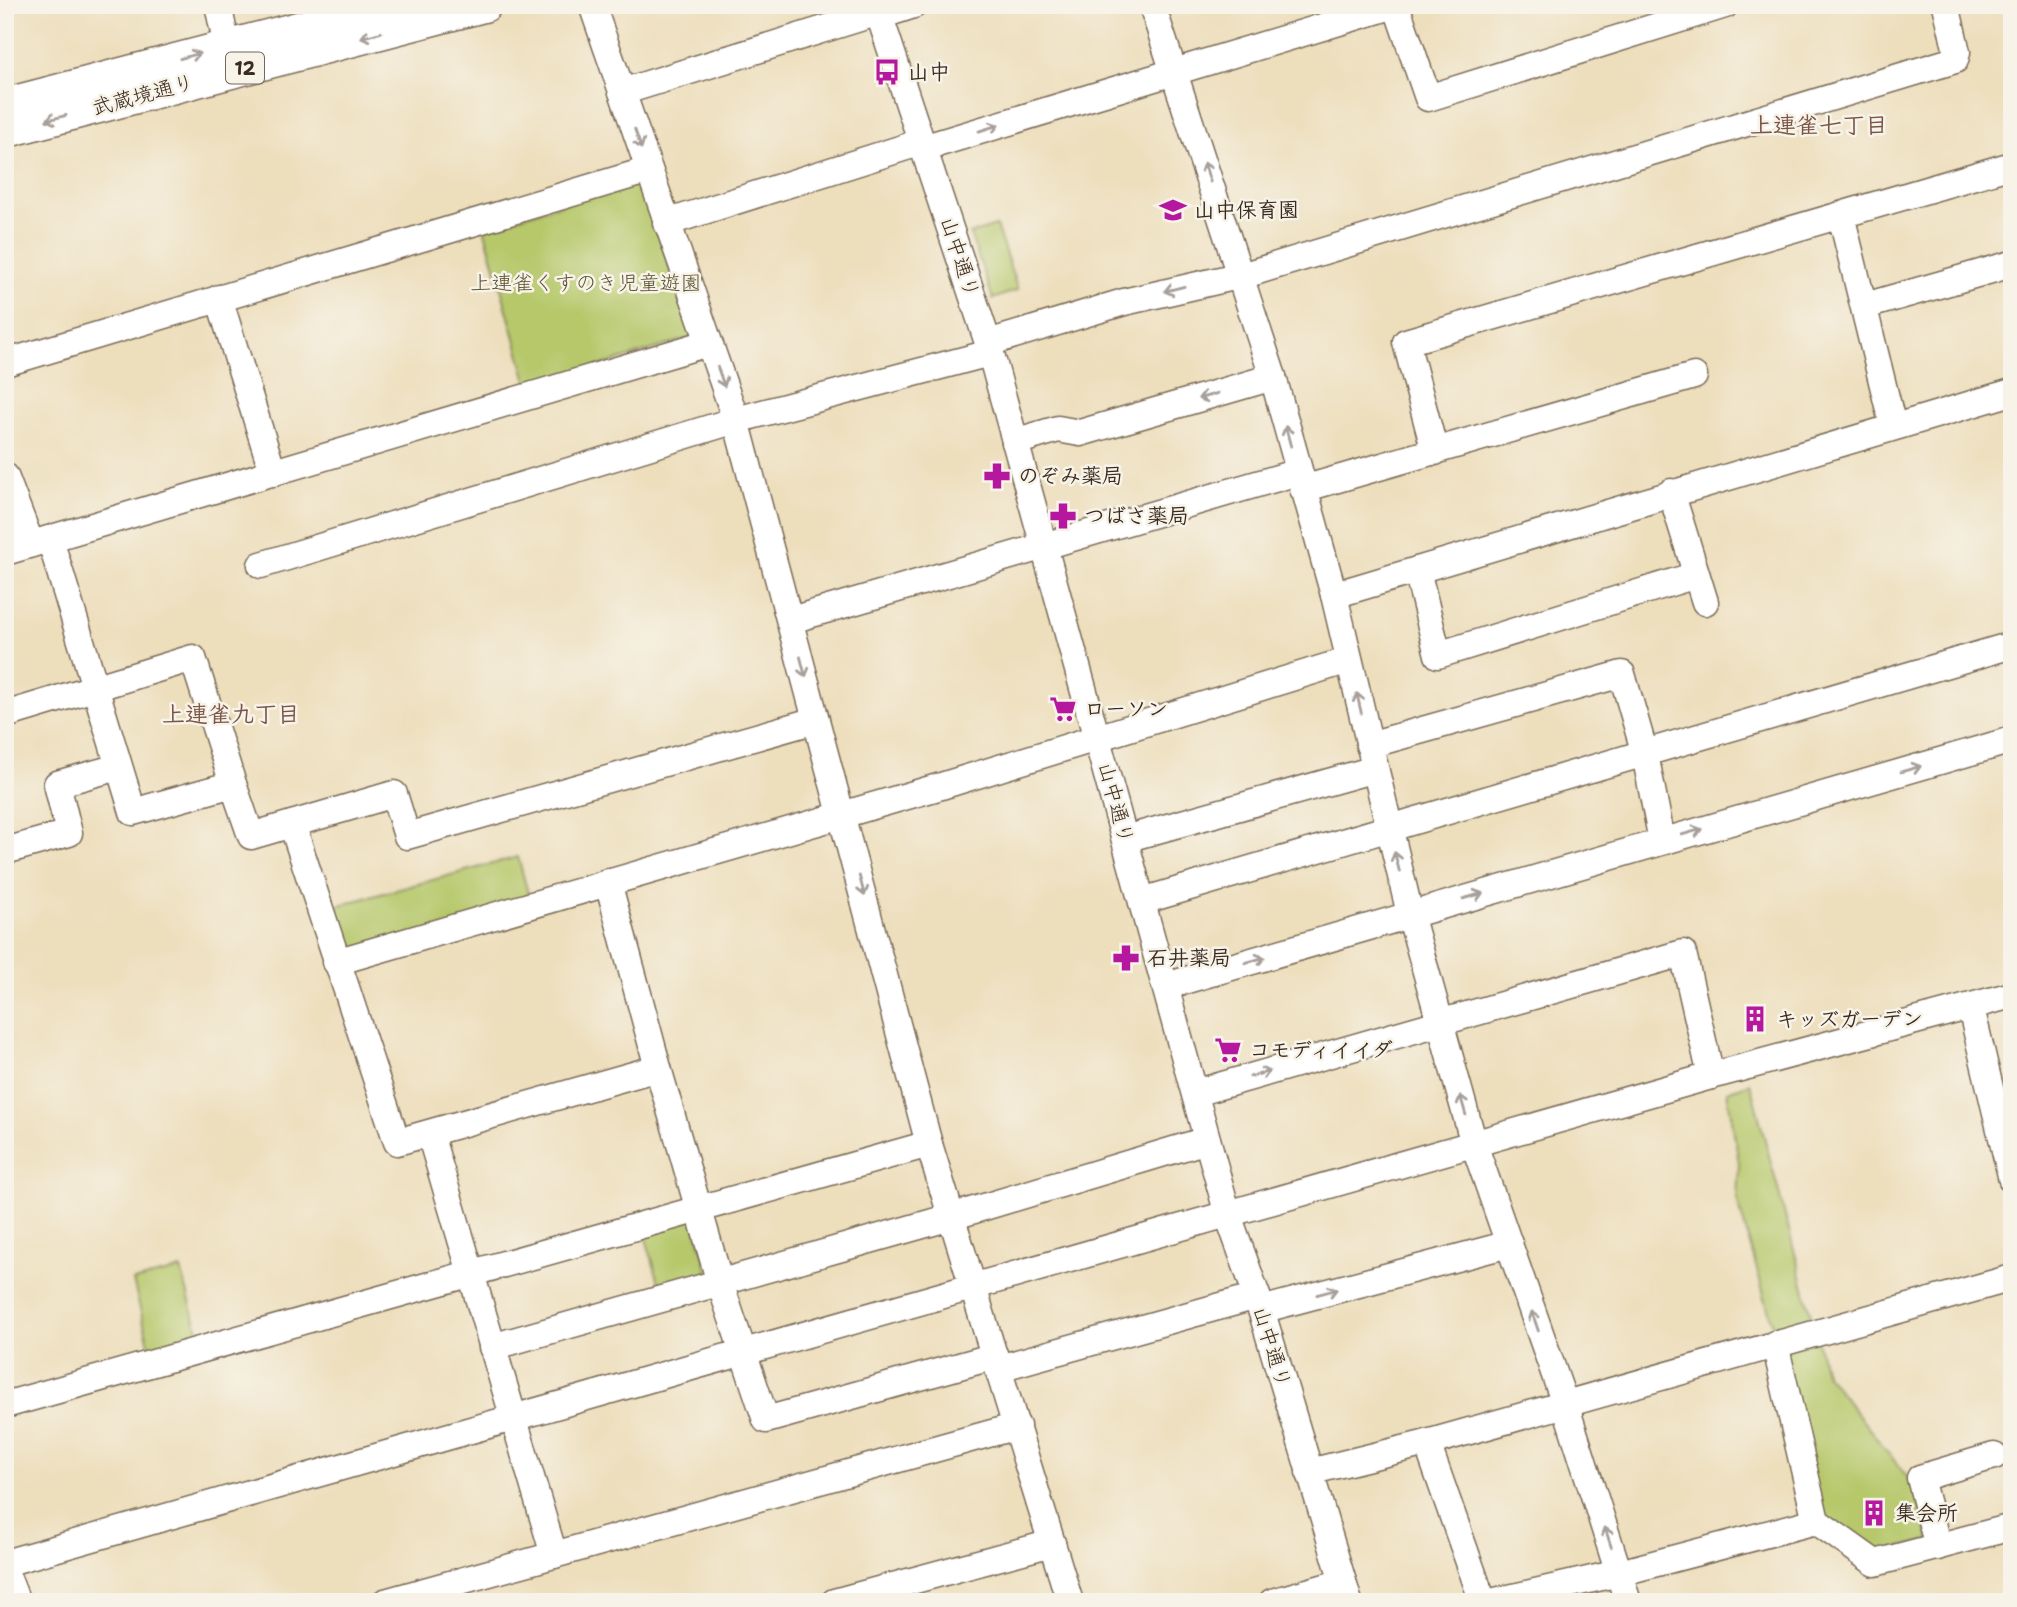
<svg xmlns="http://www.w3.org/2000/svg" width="2017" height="1607" font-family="'Shantell Sans','Klee One',sans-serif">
	<rect width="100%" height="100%" fill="#f7f3e8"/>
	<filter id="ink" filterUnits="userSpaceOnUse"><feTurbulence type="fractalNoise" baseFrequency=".0143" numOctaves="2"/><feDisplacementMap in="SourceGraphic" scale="14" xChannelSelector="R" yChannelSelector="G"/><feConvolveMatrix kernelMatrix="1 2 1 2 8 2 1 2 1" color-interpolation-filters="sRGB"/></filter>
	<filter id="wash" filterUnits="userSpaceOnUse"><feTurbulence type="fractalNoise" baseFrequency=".00686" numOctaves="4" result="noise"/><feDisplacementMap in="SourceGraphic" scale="28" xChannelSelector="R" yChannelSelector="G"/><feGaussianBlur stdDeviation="1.57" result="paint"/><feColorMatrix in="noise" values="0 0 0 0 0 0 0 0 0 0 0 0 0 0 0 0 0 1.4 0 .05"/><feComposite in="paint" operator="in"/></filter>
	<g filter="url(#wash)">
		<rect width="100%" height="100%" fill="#eddebc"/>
		<g fill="#b6c86b" stroke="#787944" stroke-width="2">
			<polygon points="640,180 693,337 529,388 484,228"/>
			<polygon points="996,226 1018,290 993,299 970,234"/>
			<polygon points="518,857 531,904 336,962 321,910"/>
			<polygon points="1750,1083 1812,1318 1774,1330 1737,1199 1739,1163 1727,1091"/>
			<polygon points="693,1216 710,1279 662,1292 643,1229"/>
			<polygon points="181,1269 200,1338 151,1352 133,1281"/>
			<polygon points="1817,1340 1825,1373 1912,1483 1930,1540 1878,1553 1823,1521 1781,1349"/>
		</g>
	</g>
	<g filter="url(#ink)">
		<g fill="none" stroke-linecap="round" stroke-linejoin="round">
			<g stroke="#796955" stroke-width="29">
				<g id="minor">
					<polyline points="218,5 231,65"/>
					<polyline points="592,5 736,420 929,1144 1070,1602"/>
					<polyline points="876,5 988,343 1228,1215 1257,1296 1349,1602"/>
					<polyline points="1152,5 1273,377 1334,595 1410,914 1474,1144 1565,1404 1628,1602"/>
					<polyline points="1396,5 1428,98 1725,5"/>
					<polyline points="880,16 914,5"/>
					<polyline points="622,92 879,12"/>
					<polyline points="923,148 1395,5"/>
					<polyline points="1841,215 1893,426"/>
					<polyline points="666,223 922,142"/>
					<polyline points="219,298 273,473"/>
					<polyline points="1865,306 2012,264"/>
					<polyline points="988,343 1124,302 1251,273 1955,60 1957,52 1946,5"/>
					<polyline points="5,363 649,170"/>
					<polyline points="1015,442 1058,429 1080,433 1273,377"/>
					<polyline points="1435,452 1406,342 2012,165"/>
					<polyline points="5,476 31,544"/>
					<polyline points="1303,489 1694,376"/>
					<polyline points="1671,492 1705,602"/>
					<polyline points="50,539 133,812 233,784 251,836 394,794 407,836 816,720"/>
					<polyline points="5,552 708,343"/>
					<polyline points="261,565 736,420 990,353"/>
					<polyline points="1417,570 1438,655 1696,575"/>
					<polyline points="1334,595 2012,392"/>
					<polyline points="791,620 1298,472"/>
					<polyline points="5,715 193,658 233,784"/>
					<polyline points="1369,745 1622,674 1645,754 1662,841"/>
					<polyline points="292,824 397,1142 658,1068 608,882"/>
					<polyline points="1125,839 1375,769"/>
					<polyline points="5,851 69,833 57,784 118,767"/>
					<polyline points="1142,901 2012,645"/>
					<polyline points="336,962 938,787 1349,660"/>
					<polyline points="1166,986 2012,740"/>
					<polyline points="1971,1008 2012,1180"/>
					<polyline points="658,1068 720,1283 766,1420 995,1356"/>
					<polyline points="1195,1093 1683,953 1711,1076"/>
					<polyline points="430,1134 554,1555"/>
					<polyline points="1261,1310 1509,1244"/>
					<polyline points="1775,1344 1816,1521 1875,1563 2012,1527"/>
					<polyline points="492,1347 951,1217 1207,1140"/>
					<polyline points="999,1368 1257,1296"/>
					<polyline points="5,1405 929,1144"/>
					<polyline points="1427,1443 1483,1602"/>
					<polyline points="1309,1472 1427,1443 2012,1278"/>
					<polyline points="1938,1547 1920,1478 1994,1456"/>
					<polyline points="5,1563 1711,1076 2012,995"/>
					<polyline points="5,1571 17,1602"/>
					<polyline points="385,1602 1017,1426"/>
					<polyline points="834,1602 1052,1543"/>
					<polyline points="1272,1602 1343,1582"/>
					<polyline points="1491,1602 1619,1573 1816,1521"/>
				</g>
			</g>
			<g stroke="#796955" stroke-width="36">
				<g id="major">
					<polyline points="5,105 388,5"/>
					<polyline points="5,131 485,5"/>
				</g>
			</g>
			<use href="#minor" stroke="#fff" stroke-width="26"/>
			<use href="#major" stroke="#fff" stroke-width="33"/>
		</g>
		<defs><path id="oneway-shaft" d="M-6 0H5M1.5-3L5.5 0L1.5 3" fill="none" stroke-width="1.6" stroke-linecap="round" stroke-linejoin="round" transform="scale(1.75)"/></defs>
		<g stroke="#a79f9a">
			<use href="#oneway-shaft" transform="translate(371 35) rotate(165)"/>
			<use href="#oneway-shaft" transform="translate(190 56) rotate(-15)"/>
			<use href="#oneway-shaft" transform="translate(56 118) rotate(166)"/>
			<use href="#oneway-shaft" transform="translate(989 128) rotate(-17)"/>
			<use href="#oneway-shaft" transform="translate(638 139) rotate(71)"/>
			<use href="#oneway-shaft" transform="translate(1207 172) rotate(-108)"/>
			<use href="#oneway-shaft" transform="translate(1174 289) rotate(166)"/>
			<use href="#oneway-shaft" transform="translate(721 377) rotate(70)"/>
			<use href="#oneway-shaft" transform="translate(1208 396) rotate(164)"/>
			<use href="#oneway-shaft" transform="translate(1288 436) rotate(-105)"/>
			<use href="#oneway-shaft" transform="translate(803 667) rotate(76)"/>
			<use href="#oneway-shaft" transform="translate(1359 703) rotate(-103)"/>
			<use href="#oneway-shaft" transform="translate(1911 769) rotate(-16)"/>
			<use href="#oneway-shaft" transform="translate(1692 832) rotate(-16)"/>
			<use href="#oneway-shaft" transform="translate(1397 862) rotate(-104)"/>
			<use href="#oneway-shaft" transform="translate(862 886) rotate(75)"/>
			<use href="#oneway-shaft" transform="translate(1473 896) rotate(-16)"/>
			<use href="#oneway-shaft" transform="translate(1255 960) rotate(-16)"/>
			<use href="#oneway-shaft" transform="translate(1260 1074) rotate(-16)"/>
			<use href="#oneway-shaft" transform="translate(1463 1105) rotate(-106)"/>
			<use href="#oneway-shaft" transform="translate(1327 1292) rotate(-15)"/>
			<use href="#oneway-shaft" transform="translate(1535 1321) rotate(-109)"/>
			<use href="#oneway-shaft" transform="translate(1608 1537) rotate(-108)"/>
		</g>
	</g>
	<defs>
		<g id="bus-bare" transform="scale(2.1)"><path d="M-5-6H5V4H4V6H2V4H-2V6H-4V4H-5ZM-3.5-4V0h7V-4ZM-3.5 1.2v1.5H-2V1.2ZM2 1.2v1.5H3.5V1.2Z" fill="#b5179e" stroke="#f7f3e8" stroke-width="2.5" paint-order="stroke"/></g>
		<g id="school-bare" transform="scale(2.1)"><path d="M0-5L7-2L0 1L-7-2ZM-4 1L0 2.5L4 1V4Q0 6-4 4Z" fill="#b5179e" stroke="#f7f3e8" stroke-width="2.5" paint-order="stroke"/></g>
		<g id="pharmacy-bare" transform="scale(2.1)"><path d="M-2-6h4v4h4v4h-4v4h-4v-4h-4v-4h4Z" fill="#b5179e" stroke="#f7f3e8" stroke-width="2.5" paint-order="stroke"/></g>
		<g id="supermarket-bare" transform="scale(2.1)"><path d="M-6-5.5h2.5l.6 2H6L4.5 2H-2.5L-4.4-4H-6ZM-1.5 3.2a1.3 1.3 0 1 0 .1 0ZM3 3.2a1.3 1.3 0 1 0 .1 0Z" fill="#b5179e" stroke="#f7f3e8" stroke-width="2.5" paint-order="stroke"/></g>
		<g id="building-bare" transform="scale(2.1)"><path d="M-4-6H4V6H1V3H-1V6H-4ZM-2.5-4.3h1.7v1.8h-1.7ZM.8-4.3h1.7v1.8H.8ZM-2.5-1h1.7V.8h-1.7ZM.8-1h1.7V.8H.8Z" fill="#b5179e" stroke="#f7f3e8" stroke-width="2.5" paint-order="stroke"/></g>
	</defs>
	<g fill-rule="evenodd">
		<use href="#bus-bare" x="887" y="72"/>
		<use href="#school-bare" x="1173" y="210"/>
		<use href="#pharmacy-bare" x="997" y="476"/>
		<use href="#pharmacy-bare" x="1063" y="516"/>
		<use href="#supermarket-bare" x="1063" y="709"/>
		<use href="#pharmacy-bare" x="1126" y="958"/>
		<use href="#building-bare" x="1755" y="1019"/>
		<use href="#supermarket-bare" x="1228" y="1050"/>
		<use href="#building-bare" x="1874" y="1513"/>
	</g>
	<g text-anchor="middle" stroke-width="5" stroke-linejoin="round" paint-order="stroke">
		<rect fill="#f7f3e8" stroke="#73665b" stroke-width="2" x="226" y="52.5" width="38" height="31" rx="5"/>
		<g font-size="19" font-weight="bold" fill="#3b2a1e">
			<text x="245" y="75">12</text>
		</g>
		<g font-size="21" font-weight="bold" fill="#3b2a1e" stroke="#f7f3e8" text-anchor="start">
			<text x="908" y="79">山中</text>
			<text x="1194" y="217">山中保育園</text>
			<text x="1018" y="483">のぞみ薬局</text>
			<text x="1084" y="523">つばさ薬局</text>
			<text x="1084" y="716">ローソン</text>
			<text x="1147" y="965">石井薬局</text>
			<text x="1776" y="1026">キッズガーデン</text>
			<text x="1249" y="1057">コモディイイダ</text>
			<text x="1895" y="1520">集会所</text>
		</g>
		<g font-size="21" fill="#3b2a1e" stroke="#f7f3e8">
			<text transform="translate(143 95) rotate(-15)" y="7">武蔵境通り</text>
			<text transform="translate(960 257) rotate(72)" y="7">山中通り</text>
			<text transform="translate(1116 803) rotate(75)" y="7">山中通り</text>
			<text transform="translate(1272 1347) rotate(73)" y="7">山中通り</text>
		</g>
		<g font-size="21" fill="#5a5231" stroke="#f7f3e8">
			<text x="586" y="290">上連雀くすのき児童遊園</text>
		</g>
		<g font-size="23" font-weight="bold" fill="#7b5548" stroke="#f7f3e8">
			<text x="1819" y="133">上連雀七丁目</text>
			<text x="231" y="722">上連雀九丁目</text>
		</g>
	</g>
	<rect width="2017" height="1607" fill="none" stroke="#f7f3e8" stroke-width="28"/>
</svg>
